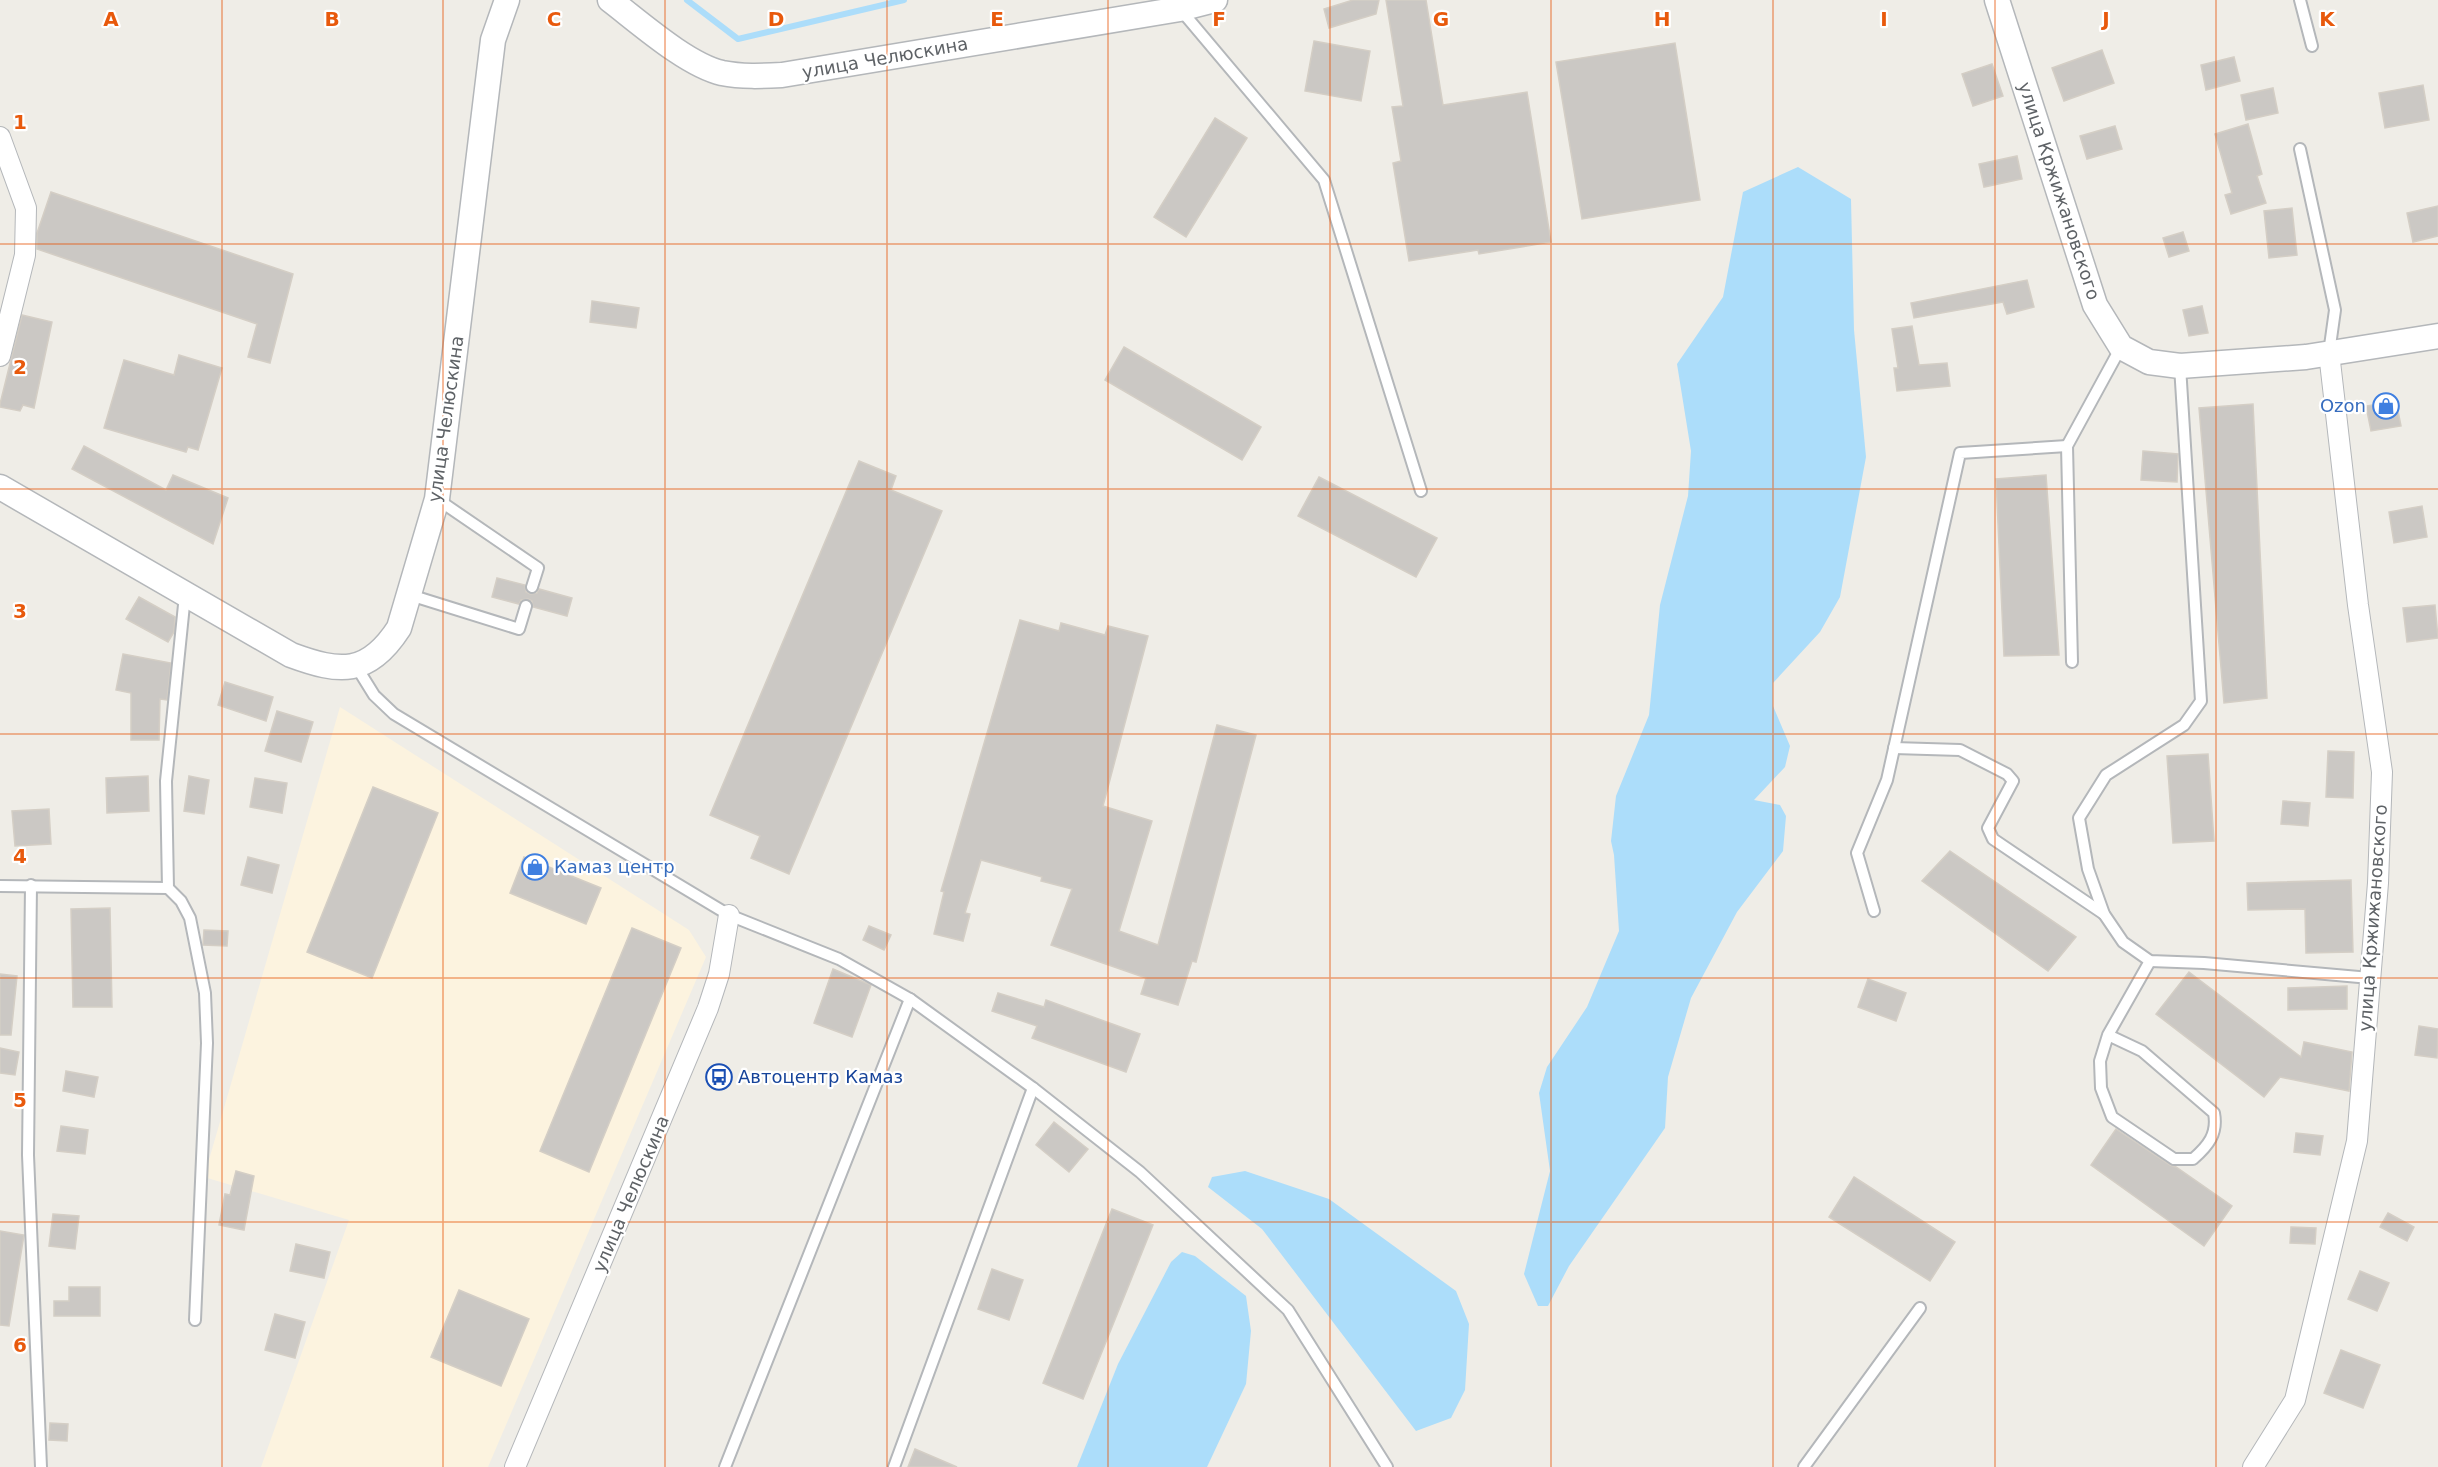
<svg xmlns="http://www.w3.org/2000/svg" width="2438" height="1467" font-family="'DejaVu Sans',sans-serif">
	<rect width="100%" height="100%" fill="#efede7"/>
	<polygon fill="#fcf3df" points="340,707 689,930 706,957 488,1467 261,1467 349,1220 204,1177"/>
	<g fill="#acddfa">
		<polygon points="1798,167 1851,199 1854,330 1866,457 1840,597 1820,632 1773,683 1773,706 1790,746 1785,767 1754,800 1780,805 1786,816 1783,851 1737,912 1691,998 1668,1077 1665,1128 1569,1266 1548,1306 1538,1306 1524,1274 1550,1171 1539,1093 1547,1067 1587,1007 1619,931 1614,855 1611,841 1616,796 1649,715 1660,605 1688,496 1691,451 1677,364 1723,297 1743,192"/>
		<polygon points="1245,1171 1329,1199 1456,1291 1469,1324 1465,1390 1451,1418 1416,1431 1262,1229 1208,1187 1212,1177"/>
		<polygon points="1182,1252 1195,1256 1246,1296 1251,1331 1246,1384 1207,1467 1077,1467 1118,1364 1171,1262"/>
	</g>
	<g fill="none" stroke-linecap="round" stroke-linejoin="round">
		<polyline stroke="#acddfa" stroke-width="6" points="687,0 738,39 904,0"/>
	</g>
	<g fill="#cbc8c4" stroke="#d4cec5" stroke-width="1.5">
		<polygon points="1353,0 1379,0 1376,14 1329,28 1324,9"/>
		<polygon points="1386,0 1426,0 1443,105 1527,92 1551,242 1479,254 1478,250 1409,261 1393,163 1401,161 1392,107 1403,106"/>
		<polygon points="1314,41 1370,51 1361,101 1305,91"/>
		<polygon points="1675,43 1700,200 1582,219 1556,62"/>
		<polygon points="2102,50 2114,83 2064,101 2052,68"/>
		<polygon points="2234,57 2240,81 2206,90 2201,65"/>
		<polygon points="1992,64 2003,96 1973,106 1962,74"/>
		<polygon points="2423,85 2429,120 2385,128 2379,93"/>
		<polygon points="2273,88 2278,113 2246,120 2241,95"/>
		<polygon points="1215,118 1247,138 1186,237 1154,217"/>
		<polygon points="2248,124 2262,174 2257,176 2266,203 2231,214 2225,195 2232,193 2215,134"/>
		<polygon points="2115,126 2122,149 2087,159 2080,136"/>
		<polygon points="2017,156 2022,179 1984,187 1979,164"/>
		<polygon points="51,192 293,274 270,363 248,357 257,324 37,249 37,233"/>
		<polygon points="2438,206 2438,236 2413,242 2407,213"/>
		<polygon points="2292,208 2297,255 2269,258 2264,211"/>
		<polygon points="2183,232 2189,251 2169,257 2163,238"/>
		<polygon points="2027,280 2034,307 2007,314 2003,302 1914,318 1911,303"/>
		<polygon points="592,301 639,308 636,328 590,322"/>
		<polygon points="2202,306 2208,333 2189,336 2183,310"/>
		<polygon points="22,315 52,322 34,408 23,405 20,411 0,407 0,404"/>
		<polygon points="1912,326 1919,365 1947,363 1950,386 1897,391 1894,368 1898,368 1892,329"/>
		<polygon points="1124,347 1261,427 1242,460 1105,380"/>
		<polygon points="179,355 222,368 198,450 188,447 186,452 104,428 124,360 174,375"/>
		<polygon points="2396,401 2401,426 2371,431 2366,406"/>
		<polygon points="2253,404 2267,698 2224,703 2199,408"/>
		<polygon points="84,446 166,490 173,475 228,498 213,544 72,469"/>
		<polygon points="2143,451 2178,454 2177,482 2141,480"/>
		<polygon points="859,461 896,476 891,490 942,511 789,874 751,858 760,836 710,815"/>
		<polygon points="2046,475 2059,655 2004,656 1996,479"/>
		<polygon points="1319,477 1437,538 1416,577 1298,516"/>
		<polygon points="2422,506 2427,537 2394,543 2389,512"/>
		<polygon points="497,578 525,585 526,592 530,594 537,593 539,589 572,598 567,616 533,607 532,601 528,599 521,600 519,604 492,597"/>
		<polygon points="139,597 175,617 174,632 168,642 126,619"/>
		<polygon points="2435,605 2438,638 2407,642 2403,608"/>
		<polygon points="1020,620 1059,631 1061,623 1105,635 1108,626 1148,636 1103,806 1152,821 1119,931 1158,945 1217,725 1256,735 1196,962 1192,961 1178,1005 1141,994 1146,978 1051,945 1072,889 1041,881 1042,877 981,860 965,913 970,914 963,941 934,934 944,892 941,891"/>
		<polygon points="123,654 171,663 167,700 160,699 159,740 131,740 131,693 116,690"/>
		<polygon points="225,682 273,697 266,721 218,705"/>
		<polygon points="277,711 313,722 301,762 265,751"/>
		<polygon points="2328,751 2354,752 2353,798 2326,797"/>
		<polygon points="2208,754 2214,841 2173,843 2167,756"/>
		<polygon points="148,776 149,811 107,813 106,778"/>
		<polygon points="189,776 209,780 204,814 184,811"/>
		<polygon points="255,778 287,783 282,813 250,807"/>
		<polygon points="373,787 438,813 372,978 307,952"/>
		<polygon points="2283,801 2310,803 2308,826 2281,824"/>
		<polygon points="49,809 51,844 15,846 12,811"/>
		<polygon points="1950,851 2076,937 2048,971 1922,881"/>
		<polygon points="248,857 279,865 272,893 241,885"/>
		<polygon points="524,857 601,888 586,924 510,893"/>
		<polygon points="2351,880 2353,952 2306,953 2305,909 2248,910 2247,883"/>
		<polygon points="110,908 112,1007 73,1007 71,909"/>
		<polygon points="869,926 891,935 884,950 863,940"/>
		<polygon points="632,928 681,948 589,1172 540,1151"/>
		<polygon points="204,930 228,931 227,946 203,945"/>
		<polygon points="833,969 871,985 852,1037 814,1023"/>
		<polygon points="2189,972 2301,1057 2304,1042 2352,1052 2349,1091 2280,1077 2264,1097 2156,1014"/>
		<polygon points="0,974 17,976 11,1035 0,1035"/>
		<polygon points="1868,979 1906,993 1896,1021 1858,1007"/>
		<polygon points="2347,986 2347,1009 2288,1010 2288,988"/>
		<polygon points="998,993 1044,1007 1046,1000 1140,1034 1126,1072 1032,1038 1037,1026 992,1011"/>
		<polygon points="2419,1026 2438,1029 2437,1058 2415,1055"/>
		<polygon points="0,1048 19,1052 15,1075 0,1073"/>
		<polygon points="66,1071 98,1077 94,1097 63,1091"/>
		<polygon points="1054,1122 1088,1149 1069,1172 1036,1145"/>
		<polygon points="61,1126 88,1130 85,1154 57,1151"/>
		<polygon points="2116,1129 2170,1165 2176,1167 2232,1206 2204,1246 2091,1165"/>
		<polygon points="2296,1133 2323,1136 2320,1155 2294,1152"/>
		<polygon points="236,1171 254,1176 244,1230 219,1225 225,1194 230,1195"/>
		<polygon points="1854,1177 1955,1242 1930,1281 1829,1217"/>
		<polygon points="1112,1209 1153,1225 1083,1399 1043,1383"/>
		<polygon points="2388,1213 2414,1227 2407,1241 2380,1227"/>
		<polygon points="53,1214 79,1216 75,1249 49,1246"/>
		<polygon points="2291,1227 2316,1228 2315,1244 2290,1243"/>
		<polygon points="0,1231 24,1235 9,1326 0,1325"/>
		<polygon points="296,1244 330,1252 324,1278 290,1271"/>
		<polygon points="992,1269 1023,1280 1009,1320 978,1309"/>
		<polygon points="2360,1271 2389,1283 2377,1311 2348,1299"/>
		<polygon points="69,1287 100,1287 100,1316 54,1316 54,1301 69,1301"/>
		<polygon points="459,1290 529,1319 501,1386 431,1357"/>
		<polygon points="275,1314 305,1322 295,1358 265,1350"/>
		<polygon points="2341,1350 2380,1365 2363,1408 2324,1393"/>
		<polygon points="50,1423 68,1424 67,1441 49,1440"/>
		<polygon points="915,1449 957,1467 908,1467"/>
	</g>
	<g fill="none" stroke-linecap="round" stroke-linejoin="round">
		<g stroke="#b4b7ba" stroke-width="14">
			<g id="service">
				<polyline points="2300,0 2312,46"/>
				<polyline points="1180,9 1324,180 1421,491"/>
				<polyline points="2300,149 2335,310 2329,353"/>
				<polyline points="2180,366 2201,701 2184,725 2106,775 2079,818 2088,869 2104,914 2123,942 2150,961 2204,963 2370,978"/>
				<polyline points="437,499 538,568 532,587"/>
				<polyline points="185,595 166,781 168,888 181,901 190,918 205,993 207,1043 195,1320"/>
				<polyline points="410,595 519,629 526,606"/>
				<polyline points="2072,662 2067,446 2121,347"/>
				<polyline points="356,666 374,695 394,714 729,915 839,959 910,999 1033,1088 1140,1172 1288,1310 1387,1467"/>
				<polyline points="1894,748 1960,750 2007,774 2013,781 1988,828 1993,839 2104,914"/>
				<polyline points="31,885 28,1155 41,1467"/>
				<polyline points="0,886 168,888"/>
				<polyline points="1874,911 1857,853 1887,780 1960,453 2067,446"/>
				<path d="M2108 1035 2142 1051 2214 1113C2218 1134 2208 1146 2193 1159H2174L2112 1117 2101 1088 2100 1061 2108 1035 2150 961"/>
				<polyline points="725,1467 910,999"/>
				<polyline points="894,1467 1033,1088"/>
				<polyline points="1804,1467 1920,1308"/>
			</g>
		</g>
		<g stroke="#b4b7ba" stroke-width="22">
			<g id="minor">
				<polyline points="0,137 26,208 25,255 0,356"/>
				<polyline points="515,1467 708,1008 719,974 729,915"/>
				<polyline points="2253,1467 2295,1400 2357,1141 2378,883 2382,772 2358,605 2329,353"/>
			</g>
		</g>
		<g stroke="#b4b7ba" stroke-width="27">
			<g id="tertiary">
				<path d="M610 0C639 22 687 65 722 73 742 77 762 76 782 75L1180 9 1215 0"/>
				<polyline points="1997,0 2095,305 2121,347 2149,362 2180,366 2306,357 2438,336"/>
				<path d="M0 487 291 655C340 673 368 676 399 628L437 499 493 40 507 0"/>
			</g>
		</g>
		<use href="#service" stroke="#fff" stroke-width="10"/>
		<use href="#minor" stroke="#fff" stroke-width="20"/>
		<use href="#tertiary" stroke="#fff" stroke-width="24"/>
	</g>
	<path fill="none" stroke="#e8590c" stroke-width="1.5" stroke-opacity="0.55" d="M222 0V1467M443 0V1467M665 0V1467M887 0V1467M1108 0V1467M1330 0V1467M1551 0V1467M1773 0V1467M1995 0V1467M2216 0V1467M0 244H2438M0 489H2438M0 734H2438M0 978H2438M0 1222H2438"/>
	<defs>
		<g id="shop-ring" transform="scale(1.35)"><circle r="9.5" fill="#fff" stroke="#3f7fe0" stroke-width="1.5"/><path d="M-5-2.5h2.3a2.7 3.5 0 0 1 5.4 0H5L5.5 6h-11ZM-1.5-2.5h3a1.5 2.3 0 0 0-3 0Z" fill="#3f7fe0"/></g>
		<g id="bus-ring" transform="scale(1.35)"><circle r="9.5" fill="#fff" stroke="#1a4fb4" stroke-width="1.5"/><path d="M-5-6H5V4H4V6H2V4H-2V6H-4V4H-5ZM-3.5-4V0h7V-4ZM-3.5 1.2v1.5H-2V1.2ZM2 1.2v1.5H3.5V1.2Z" fill="#1a4fb4"/></g>
	</defs>
	<g fill-rule="evenodd">
		<use href="#shop-ring" x="2386" y="406"/>
		<use href="#shop-ring" x="535" y="867"/>
		<use href="#bus-ring" x="719" y="1077"/>
	</g>
	<g text-anchor="middle" stroke-width="4.5" stroke-linejoin="round" paint-order="stroke">
		<g font-size="18" fill="#5e6266" stroke="#fff">
			<text transform="translate(885 58) rotate(-10)" y="6">улица Челюскина</text>
			<text transform="translate(2059 191) rotate(72)" y="6">улица Кржижановского</text>
			<text transform="translate(446 419) rotate(-82)" y="6">улица Челюскина</text>
			<text transform="translate(2373 918) rotate(-86)" y="6">улица Кржижановского</text>
			<text transform="translate(631 1194) rotate(-67)" y="6">улица Челюскина</text>
		</g>
		<g font-size="18" fill="#366cbe" stroke="#fff" text-anchor="end">
			<text x="2366" y="412">Ozon</text>
			<text x="554" y="873" text-anchor="start">Камаз центр</text>
		</g>
		<g font-size="18" fill="#164399" stroke="#fff" text-anchor="start">
			<text x="738" y="1083">Автоцентр Камаз</text>
		</g>
	</g>
	<g font-size="20" text-anchor="middle" font-weight="bold" fill="#e8590c" stroke="#fff" stroke-width="4.5" stroke-linejoin="round" paint-order="stroke">
		<text x="111" y="26">A</text>
		<text x="332" y="26">B</text>
		<text x="554" y="26">C</text>
		<text x="776" y="26">D</text>
		<text x="997" y="26">E</text>
		<text x="1219" y="26">F</text>
		<text x="1441" y="26">G</text>
		<text x="1662" y="26">H</text>
		<text x="1884" y="26">I</text>
		<text x="2106" y="26">J</text>
		<text x="2327" y="26">K</text>
		<text x="20" y="129">1</text>
		<text x="20" y="374">2</text>
		<text x="20" y="618">3</text>
		<text x="20" y="863">4</text>
		<text x="20" y="1107">5</text>
		<text x="20" y="1352">6</text>
	</g>
</svg>
